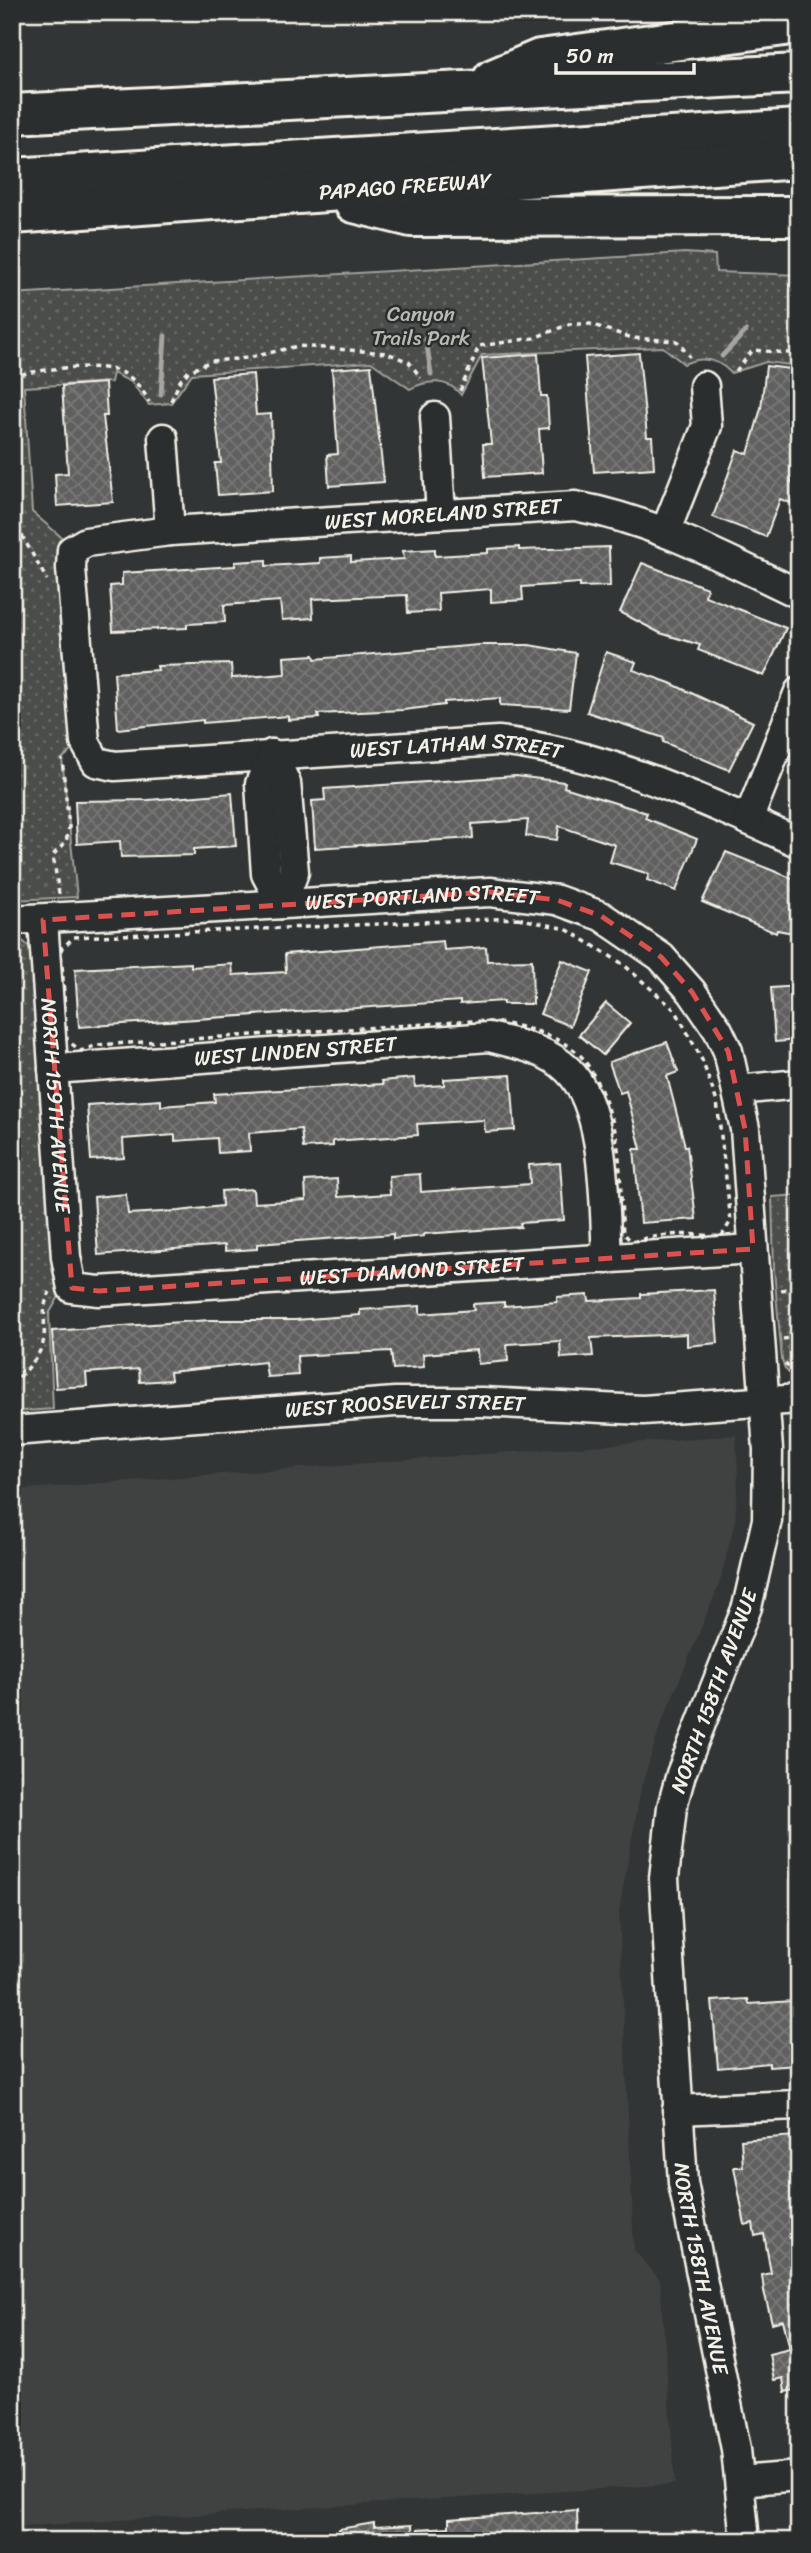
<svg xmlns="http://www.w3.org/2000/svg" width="811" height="2553" font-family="Sriracha,sans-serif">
	<defs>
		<pattern id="grass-dots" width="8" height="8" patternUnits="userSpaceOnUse" patternTransform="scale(1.75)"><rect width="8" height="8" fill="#4b4d4c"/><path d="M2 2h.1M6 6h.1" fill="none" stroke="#666766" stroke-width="1.8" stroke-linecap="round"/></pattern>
		<pattern id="building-cross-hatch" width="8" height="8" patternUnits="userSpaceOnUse" patternTransform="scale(1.75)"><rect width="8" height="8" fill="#5f605f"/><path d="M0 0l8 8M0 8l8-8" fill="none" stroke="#777776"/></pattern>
	</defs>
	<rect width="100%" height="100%" fill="#323535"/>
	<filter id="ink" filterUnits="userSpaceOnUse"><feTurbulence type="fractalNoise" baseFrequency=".0143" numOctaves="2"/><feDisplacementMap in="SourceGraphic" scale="14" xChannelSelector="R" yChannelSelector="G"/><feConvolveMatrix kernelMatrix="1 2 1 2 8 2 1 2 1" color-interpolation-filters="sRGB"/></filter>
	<g filter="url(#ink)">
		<polygon fill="#404242" points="736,1435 738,1477 735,1521 719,1585 660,1727 641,1788 619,1911 634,2250 660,2280 675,2484 12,2527 12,1490"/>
		<g fill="url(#grass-dots)" stroke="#a09f9a" stroke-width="2">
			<path d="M685 253 715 255 716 272 799 275V366L766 362 731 373C718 359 702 356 684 364L663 347 482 355 461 395C448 378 426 380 410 389L371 362 192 374 171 403 149 405 131 382 113 373 111 382 24 387 32 512 66 541 63 645 72 750 62 759 77 897 12 900V294Z"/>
			<polygon points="12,937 18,937 34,951 55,1273 61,1293 49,1314 53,1409 12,1412"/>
			<polygon points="799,1195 799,1377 793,1377 785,1369 782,1360 774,1270 772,1197"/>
		</g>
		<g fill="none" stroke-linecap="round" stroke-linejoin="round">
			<g stroke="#a6a5a0" stroke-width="5">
				<polyline points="426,338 431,374"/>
				<polyline points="722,356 746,331"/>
				<polyline points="161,394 165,336"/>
			</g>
		</g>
		<g fill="url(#building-cross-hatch)" stroke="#f4f1e8" stroke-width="2">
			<polygon points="639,353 647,437 652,437 654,468 594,472 585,357"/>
			<polygon points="538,354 541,396 547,396 549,428 539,429 542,473 485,477 483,444 491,444 482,358"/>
			<polygon points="371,366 384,482 329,486 327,455 338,454 332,369"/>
			<polygon points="766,366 799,370 799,461 791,482 799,484 799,506 780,499 766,537 713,517 737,450 748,454 761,408"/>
			<polygon points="253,374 256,415 271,414 273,491 218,495 215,463 221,463 211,377"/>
			<polygon points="105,383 107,416 103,416 113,502 57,506 55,474 68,473 62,386"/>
			<polygon points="519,547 519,550 609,547 610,586 580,587 580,583 522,587 523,600 491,602 491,589 438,593 439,611 408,613 407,595 312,599 313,618 282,620 280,601 224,605 225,622 187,624 187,628 113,631 110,586 122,585 122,573 235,566 235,562 266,560 266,566 320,563 320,558 351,556 351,562 404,559 403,551 435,549 435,556 488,553 488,549"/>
			<polygon points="642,563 707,588 705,596 786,628 764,676 698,650 700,645 660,633 620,612"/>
			<polygon points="479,645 529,645 576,653 569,709 500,705 500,698 444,702 444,705 403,710 318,714 319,718 288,720 288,716 203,723 203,720 118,729 114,673 158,670 157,666 231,664 232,678 285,674 284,657 314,655 315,659"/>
			<polygon points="606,652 636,662 633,670 670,683 753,722 729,770 663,742 664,738 587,712"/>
			<polygon points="516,776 565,782 564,787 647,813 645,818 697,839 676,891 647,880 649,874 610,862 615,845 559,826 557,840 526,836 528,820 472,824 473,838 315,848 312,801 325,800 324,789"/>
			<polygon points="232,793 236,846 194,849 194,855 121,857 120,841 77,844 75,801 148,800"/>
			<polygon points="726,852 799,881 799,934 777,930 776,933 702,902"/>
			<polygon points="443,941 444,950 486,947 487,961 532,960 533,1004 503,1004 503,1001 460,1004 460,1001 79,1027 75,969 191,963 191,967 232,964 233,975 286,972 285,954"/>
			<polygon points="562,960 592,972 570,1026 540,1014"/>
			<polygon points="799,986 799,1040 775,1042 771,988"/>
			<polygon points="606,1003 630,1023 603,1055 579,1035"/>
			<polygon points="667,1042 678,1072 667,1076 685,1146 687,1146 696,1219 641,1223 634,1149 641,1149 626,1091 620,1093 609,1062"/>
			<polygon points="511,1075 515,1130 485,1132 484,1120 417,1124 418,1135 333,1141 333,1146 303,1148 301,1129 249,1133 250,1151 218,1153 217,1138 175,1141 175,1135 123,1139 124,1158 91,1160 87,1105 161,1100 161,1106 215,1102 214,1094 383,1084 382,1081 414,1078 415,1087 444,1085 444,1079"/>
			<polygon points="560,1163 564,1220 520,1223 521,1227 424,1234 424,1236 393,1239 393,1234 257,1244 257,1249 225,1251 225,1245 98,1255 94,1197 126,1194 128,1214 179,1211 222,1206 221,1191 253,1189 254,1203 306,1200 305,1181 337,1179 338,1197 390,1194 389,1176 420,1174 421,1192 530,1184 529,1165"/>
			<polygon points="714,1290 718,1343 687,1346 687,1334 591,1338 593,1356 561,1358 560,1341 507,1344 508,1361 478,1364 477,1350 423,1354 424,1367 393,1369 391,1351 349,1353 297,1356 298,1375 267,1377 265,1362 170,1372 171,1380 140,1382 139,1369 86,1373 87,1386 56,1388 52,1331 210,1320 295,1320 360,1315 360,1310 420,1306 420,1314 474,1310 473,1304 504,1302 504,1306 557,1302 557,1297 588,1295 589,1301 641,1298 641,1294"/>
			<polygon points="748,1999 749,2004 792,2001 793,2009 799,2009 799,2065 769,2067 769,2063 718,2068 712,2001"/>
			<polygon points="796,2136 799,2389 785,2392 783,2378 774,2380 769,2354 790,2349 783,2320 772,2323 764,2291 762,2275 771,2273 764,2234 755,2236 753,2223 745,2225 734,2167 743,2167 741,2140"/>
			<polygon points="577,2510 578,2541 418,2541 418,2529 449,2527 449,2519"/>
			<polygon points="374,2523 374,2527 412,2525 413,2541 339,2541 339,2529"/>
		</g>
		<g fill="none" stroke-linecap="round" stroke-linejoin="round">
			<g stroke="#f4f1e8" stroke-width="33">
				<g id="minor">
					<polyline points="435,417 441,514"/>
					<polyline points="163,438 170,531"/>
					<polyline points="666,530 707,426 704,386"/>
					<path id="s1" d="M799 594C725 559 656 521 575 506L170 531 86 542 72 550 71 568 85 742 96 762 115 766 498 741C601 752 705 800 799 843"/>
					<polyline points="272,754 260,784 266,874 282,904"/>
					<polyline points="272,754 286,783 294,872 282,904"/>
					<polyline points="748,820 799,692"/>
					<path id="s2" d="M12 920 490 892 557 900 601 916 661 957 692 992 718 1030 728 1051 745 1129 768 1450 767 1520 747 1607 681 1774 672 1807 664 1878 683 2183 736 2449 745 2541"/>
					<path id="s3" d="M43 920 66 1257 72 1288 99 1291 753 1249"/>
					<path id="s4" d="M53 1069 489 1037C516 1044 547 1049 568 1070 607 1108 604 1207 607 1259"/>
					<polyline points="738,1090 799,1084"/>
					<path id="s5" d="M12 1431 395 1402H482L643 1410 799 1399"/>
					<polyline points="677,2110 799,2105"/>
					<polyline points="740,2481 799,2476"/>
				</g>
			</g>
			<g stroke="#f4f1e8" stroke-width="44">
				<g id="highway">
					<polyline points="493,79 540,59 799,24"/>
					<polyline points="12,114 799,74"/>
					<polyline points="12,178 799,129"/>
					<polyline points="354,203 411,217 799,216"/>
					<path id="s6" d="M12 214 799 159"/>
				</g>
			</g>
			<g stroke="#f4f1e8" stroke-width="3.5" stroke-dasharray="5 5" stroke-linecap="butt">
				<polyline points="736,371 753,350 799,354"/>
				<path d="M12 377C36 369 103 361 125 374 135 380 144 391 149 402"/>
				<polyline points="460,391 479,346 534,338 570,324 590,324 632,338 677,341 690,357"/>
				<polyline points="171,401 180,381 188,372 211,361 248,358 298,346 387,353 409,362 421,378"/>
				<polyline points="12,518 47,580"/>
				<polyline points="59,894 53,855 66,842 69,827 62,759"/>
				<path d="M518 918 566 929 623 964 676 1011 702 1060 717 1102 731 1221 721 1237C693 1233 660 1233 632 1242L623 1233C620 1200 622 1163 615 1131 611 1112 593 1067 579 1054 551 1030 508 1022 473 1021L97 1045 81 1051 67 1040 61 949 74 937Z"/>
				<polyline points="781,1290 799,1287"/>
				<polyline points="783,1339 799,1337"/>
				<polyline points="785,1364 799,1375"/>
				<path d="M12 1384C24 1373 39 1358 43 1343 47 1325 40 1308 50 1292"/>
			</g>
			<use href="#minor" stroke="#2a2d2e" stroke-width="28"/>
			<use href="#highway" stroke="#2a2d2e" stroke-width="38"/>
		</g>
	</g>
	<path fill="none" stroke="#dc504e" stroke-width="5" stroke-dasharray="14 9" stroke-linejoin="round" d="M490 892 557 900 601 916 661 957 692 992 728 1051 745 1129 753 1249 99 1291 72 1288 43 920Z"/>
	<g text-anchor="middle" stroke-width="5" stroke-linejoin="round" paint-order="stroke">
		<g font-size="21" fill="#f4f1e8" stroke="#2a2d2e">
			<text dy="7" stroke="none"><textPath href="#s6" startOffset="394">PAPAGO FREEWAY</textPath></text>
			<text transform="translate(443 514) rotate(-4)" y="7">WEST MORELAND STREET</text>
			<text dy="7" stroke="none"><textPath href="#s1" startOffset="1325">WEST LATHAM STREET</textPath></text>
			<text dy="7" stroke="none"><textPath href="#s2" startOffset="411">WEST PORTLAND STREET</textPath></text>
			<text dy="7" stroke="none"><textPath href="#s4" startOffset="243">WEST LINDEN STREET</textPath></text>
			<text dy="7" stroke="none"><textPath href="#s3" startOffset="186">NORTH 159TH AVENUE</textPath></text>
			<text dy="7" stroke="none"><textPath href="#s3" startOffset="710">WEST DIAMOND STREET</textPath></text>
			<text dy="7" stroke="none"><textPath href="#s5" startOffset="394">WEST ROOSEVELT STREET</textPath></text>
			<text transform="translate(714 1691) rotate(-70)" y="7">NORTH 158TH AVENUE</text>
			<text dy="7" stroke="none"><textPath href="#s2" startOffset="2021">NORTH 158TH AVENUE</textPath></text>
		</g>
		<g font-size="21" fill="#b9b8b1" stroke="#2a2d2e">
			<text x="421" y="321">Canyon<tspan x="421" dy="24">Trails Park</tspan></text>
		</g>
	</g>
	<rect width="811" height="2553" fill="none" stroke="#2a2d2e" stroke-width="42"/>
	<rect x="21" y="21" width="769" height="2511" fill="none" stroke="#f4f1e8" stroke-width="2.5" filter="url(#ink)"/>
	<path d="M556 63v10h138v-10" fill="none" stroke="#f4f1e8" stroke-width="3.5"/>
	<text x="566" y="63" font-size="21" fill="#f4f1e8" stroke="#2a2d2e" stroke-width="5" paint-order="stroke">50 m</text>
</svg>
